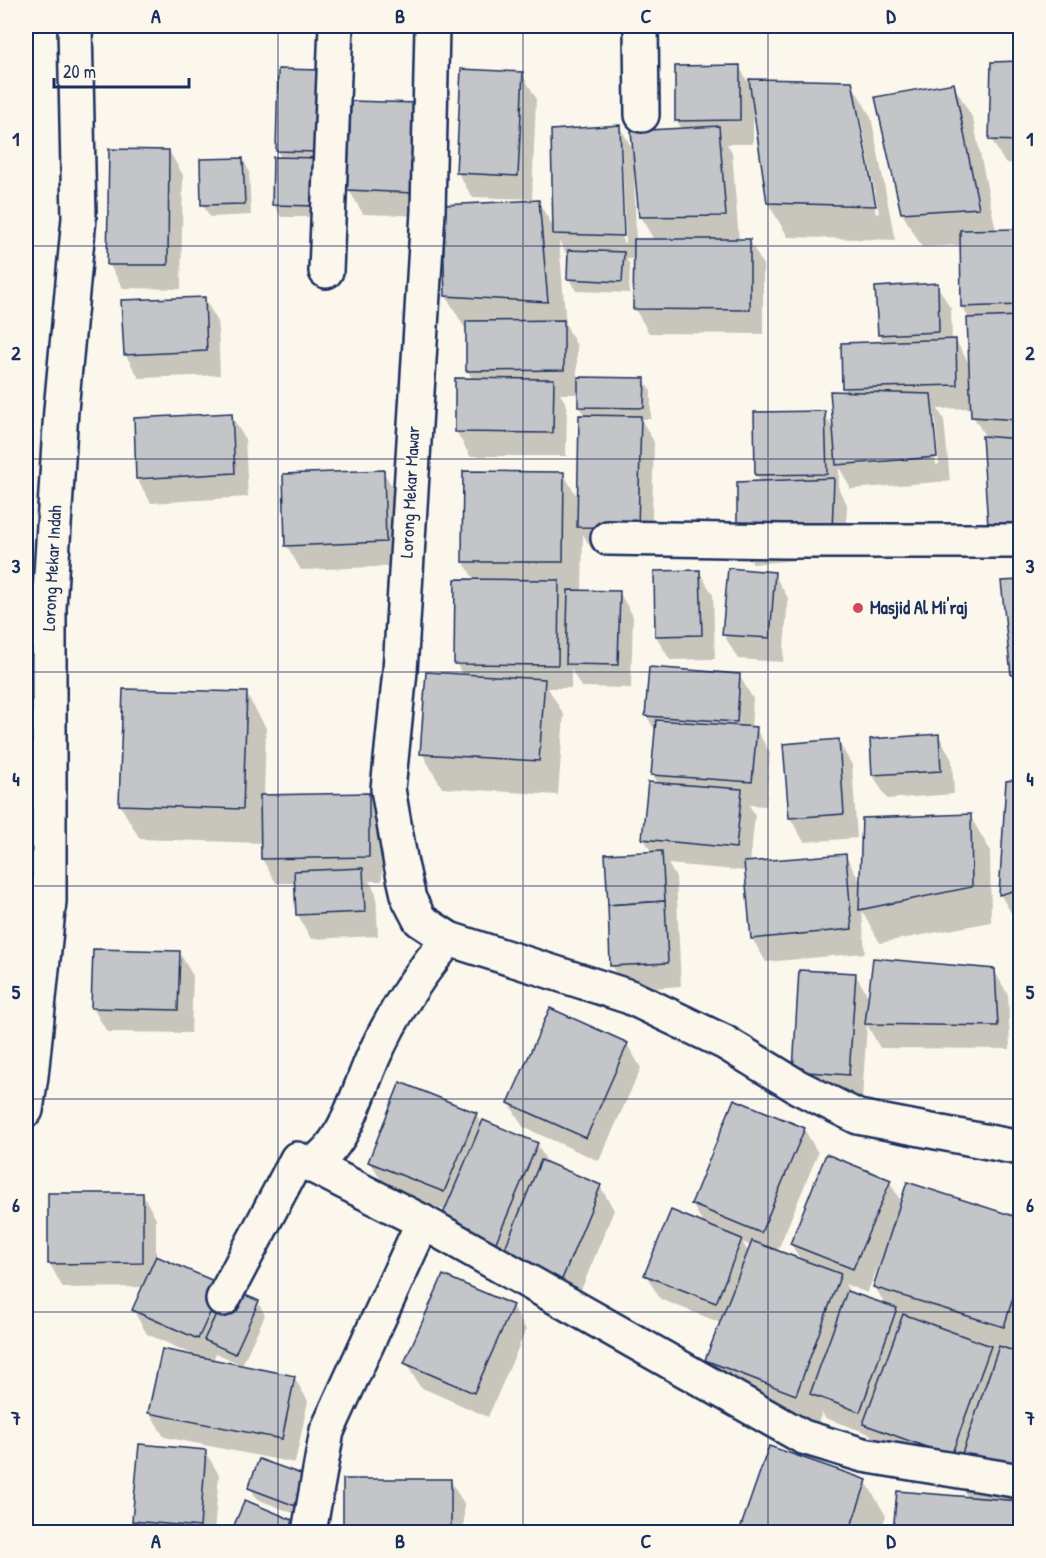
<svg xmlns="http://www.w3.org/2000/svg" width="1046" height="1558" font-family="'Patrick Hand',sans-serif">
	<rect width="100%" height="100%" fill="#fbf7ec"/>
	<filter id="ink" filterUnits="userSpaceOnUse"><feTurbulence type="fractalNoise" baseFrequency=".0167" numOctaves="2"/><feDisplacementMap in="SourceGraphic" scale="12" xChannelSelector="R" yChannelSelector="G"/><feConvolveMatrix kernelMatrix="1 2 1 2 8 2 1 2 1" color-interpolation-filters="sRGB"/></filter>
	<g filter="url(#ink)">
		<g fill="#0003" fill-rule="evenodd">
			<polygon points="1020,62 1020,164 1005,163 991,139 993,64"/>
			<path d="M739 66 751 88 851 82 871 117 895 240 788 237 768 203 755 111H753V144H727L732 152 739 241H750L763 265V334L649 333 635 309V259H626L630 265 629 293 576 291 569 279 568 257 559 241 566 325 577 346V379H644L651 391V419H641L654 442 651 552 592 550 583 534 582 591 619 592 633 616 631 688 581 687 571 669V688H548L564 715 558 795 442 788 422 753 463 676 456 663 475 581 463 561 563 473 579 500 585 416 579 407V394H560L567 405 566 456H470L456 431 473 380 467 370 466 330 446 296 538 201 554 229 619 126 635 153 682 130 677 121ZM857 115H860L879 213 876 214ZM619 149H622L626 243H623ZM634 171H636L640 216 654 240H636Z"/>
			<polygon points="279,70 326,176 324,217 281,217 274,205 282,159 277,151"/>
			<polygon points="522,74 536,98 532,199 472,197 458,173"/>
			<path d="M953 84 973 119 996 231 1020 230V561L1009 560 990 526 986 438 973 416V408L938 409 944 420 950 481 851 489 839 467V490L847 504 845 556 753 564 739 540 761 482 756 475 824 413 835 431 846 393 844 388 842 344 884 343 879 334 937 285 951 309 952 341H956L971 367 970 320 962 307V245L922 247 902 213ZM932 417H935L939 464 936 465Z"/>
			<polygon points="416,105 427,216 363,214 349,190"/>
			<polygon points="169,151 183,175 181,289 123,288 109,264"/>
			<polygon points="243,159 249,171 251,215 210,217 203,205"/>
			<polygon points="204,298 218,322 220,375 139,378 125,354"/>
			<polygon points="231,415 245,439 248,497 151,503 137,479"/>
			<polygon points="383,471 397,495 399,566 301,570 287,546 284,475"/>
			<polygon points="699,571 713,595 715,659 670,660 656,636 655,572"/>
			<polygon points="774,574 788,598 783,662 738,659 724,635"/>
			<polygon points="1020,581 1020,689 1012,675 1003,583"/>
			<polygon points="739,675 753,699 751,728 756,729 770,753 766,806 749,805 755,815 750,863 845,855 861,883 970,816 990,850 991,922 880,943 862,911 865,953 766,962 752,938 746,871 668,864 676,877 681,986 625,990 612,966 652,853 644,839 658,784 653,775 656,732 646,715"/>
			<polygon points="246,693 266,728 264,797 368,795 382,819 382,881 369,881 376,893 378,936 311,939 298,915 296,883 276,883 262,859 262,843 140,839 120,805"/>
			<polygon points="939,736 952,760 954,794 887,799 873,775"/>
			<polygon points="838,741 852,765 857,838 804,842 790,818 785,745"/>
			<polygon points="1020,781 1020,928 1000,894 1007,783"/>
			<polygon points="26,945 32,956 26,1042"/>
			<polygon points="179,952 193,976 191,1033 107,1032 93,1008"/>
			<polygon points="994,970 1008,995 1010,1049 880,1048 867,1025 862,1099 809,1095 795,1071 855,974 870,999"/>
			<polygon points="627,1044 641,1068 599,1161 523,1127 509,1103"/>
			<polygon points="476,1114 482,1125 537,1144 549,1165 600,1186 614,1210 572,1312 446,1211 425,1202 434,1218 422,1242 390,1227 383,1215 384,1185 370,1161"/>
			<path d="M804 1129 818 1153 777 1252 801 1261 791 1244 889 1181 902 1203 908 1184 1020 1220V1532H894L898 1492 968 1498 961 1486 884 1458 870 1434 825 1418 822 1412 816 1428 727 1395 707 1360 721 1323 660 1299 646 1275 705 1226 692 1204ZM742 1242 751 1246 749 1253ZM883 1255 885 1256 875 1287 886 1306 851 1294 845 1284 867 1293Z"/>
			<polygon points="143,1195 156,1219 156,1257 258,1303 265,1315 242,1365 216,1353 213,1361 294,1377 308,1401 295,1463 164,1437 150,1413 198,1357 147,1334 133,1310 144,1287 63,1288 50,1264"/>
			<polygon points="512,1306 526,1330 488,1417 420,1387 406,1363"/>
			<polygon points="770,1448 866,1482 886,1516 880,1532 740,1532"/>
			<polygon points="205,1451 219,1475 214,1532 140,1532 134,1521"/>
			<polygon points="260,1461 308,1519 257,1499 250,1487"/>
			<polygon points="450,1480 464,1504 464,1532 345,1532 345,1481"/>
			<polygon points="245,1502 316,1532 232,1532"/>
		</g>
		<g fill="#c3c5c9" stroke="#1b2f5e" stroke-width="1.5">
			<polygon points="1020,61 1020,141 989,140 991,62"/>
			<polygon points="740,65 740,120 675,121 675,66"/>
			<polygon points="278,69 321,70 319,152 276,151"/>
			<polygon points="461,69 523,72 518,176 456,173"/>
			<polygon points="749,79 852,81 876,206 767,203"/>
			<polygon points="954,83 979,208 901,213 875,97"/>
			<polygon points="351,101 417,103 414,193 347,190"/>
			<polygon points="620,125 624,236 553,234 551,130"/>
			<polygon points="719,126 726,216 639,217 631,131"/>
			<polygon points="109,149 169,150 168,265 107,265"/>
			<polygon points="273,157 320,158 318,206 272,205"/>
			<polygon points="243,158 245,204 201,205 200,159"/>
			<polygon points="539,200 548,302 445,296 442,205"/>
			<polygon points="1020,229 1020,305 961,307 960,230"/>
			<polygon points="634,239 750,239 750,310 633,309"/>
			<polygon points="568,250 624,252 622,282 567,279"/>
			<polygon points="938,283 939,332 878,335 875,287"/>
			<polygon points="205,297 207,351 124,355 121,300"/>
			<polygon points="1020,316 1020,420 971,417 967,318"/>
			<polygon points="564,320 564,370 466,371 466,321"/>
			<polygon points="956,339 957,385 842,388 841,343"/>
			<polygon points="578,377 645,378 644,408 578,407"/>
			<polygon points="455,378 554,379 553,433 455,432"/>
			<polygon points="830,391 931,394 937,457 836,465"/>
			<polygon points="825,411 827,474 755,475 754,412"/>
			<polygon points="232,413 235,473 136,479 134,418"/>
			<polygon points="579,415 641,416 638,528 577,527"/>
			<polygon points="982,436 1020,439 1020,529 988,526"/>
			<polygon points="384,470 386,542 285,546 283,474"/>
			<polygon points="463,471 564,472 563,562 462,562"/>
			<polygon points="834,478 832,532 737,540 737,482"/>
			<polygon points="728,568 775,572 770,638 722,635"/>
			<polygon points="700,570 702,635 655,636 654,571"/>
			<polygon points="455,579 559,580 558,665 454,664"/>
			<polygon points="1020,580 1020,674 1011,675 1001,581"/>
			<polygon points="568,590 620,591 618,665 566,664"/>
			<polygon points="649,667 740,674 737,722 645,716"/>
			<polygon points="426,672 545,679 539,761 420,754"/>
			<polygon points="123,689 247,692 243,809 119,805"/>
			<polygon points="656,720 757,727 752,782 651,775"/>
			<polygon points="939,734 941,771 872,775 870,739"/>
			<polygon points="839,739 844,814 789,818 783,744"/>
			<polygon points="1020,779 1020,889 999,895 1006,781"/>
			<polygon points="648,782 742,789 736,848 642,839"/>
			<polygon points="369,793 369,857 261,859 260,795"/>
			<polygon points="971,814 972,887 859,910 862,818"/>
			<polygon points="662,851 665,901 608,905 605,854"/>
			<polygon points="846,854 852,929 751,939 744,862"/>
			<polygon points="363,868 365,912 296,915 294,871"/>
			<polygon points="665,901 668,963 610,966 608,905"/>
			<polygon points="93,949 180,951 178,1010 91,1008"/>
			<polygon points="873,958 995,969 998,1026 865,1024"/>
			<polygon points="799,970 856,973 849,1075 793,1071"/>
			<polygon points="550,1008 628,1043 586,1138 508,1103"/>
			<polygon points="400,1082 477,1113 444,1192 368,1162"/>
			<polygon points="734,1099 805,1128 761,1233 691,1204"/>
			<polygon points="483,1120 538,1143 493,1249 438,1226"/>
			<polygon points="826,1154 891,1180 853,1269 790,1244"/>
			<polygon points="541,1160 601,1185 558,1289 498,1265"/>
			<polygon points="907,1182 1020,1218 1020,1275 1004,1327 873,1287"/>
			<polygon points="48,1193 143,1193 143,1263 48,1264"/>
			<polygon points="671,1210 742,1239 716,1303 644,1275"/>
			<polygon points="752,1241 841,1274 796,1395 705,1360"/>
			<polygon points="156,1256 223,1285 198,1339 132,1310"/>
			<polygon points="443,1275 513,1305 474,1393 404,1363"/>
			<polygon points="228,1288 259,1301 235,1354 204,1340"/>
			<polygon points="847,1291 897,1308 860,1412 810,1394"/>
			<polygon points="903,1314 991,1346 951,1456 863,1424"/>
			<polygon points="999,1346 1020,1353 1020,1487 954,1477"/>
			<polygon points="162,1349 295,1376 282,1439 148,1413"/>
			<polygon points="139,1444 206,1450 200,1527 132,1521"/>
			<polygon points="769,1446 867,1480 849,1532 739,1532"/>
			<polygon points="259,1459 312,1478 301,1508 248,1488"/>
			<rect x="343" y="1479" width="108" height="53"/>
			<polygon points="897,1491 1020,1501 1020,1532 893,1532"/>
			<polygon points="245,1500 316,1530 316,1532 231,1532"/>
		</g>
		<g fill="none" stroke-linecap="round" stroke-linejoin="round">
			<g stroke="#1b2f5e" stroke-width="38">
				<g id="minor">
					<polyline points="432,26 428,212 400,671 388,789 401,864 409,899 420,920 449,939"/>
					<polyline points="641,26 642,115"/>
					<polyline points="326,271 336,26"/>
					<polyline points="608,538 784,541 1020,541"/>
					<polyline points="26,1110 31,1076 49,901 49,608 61,410 79,218 75,26"/>
					<polyline points="311,1165 423,1222 803,1437 863,1455 1020,1481"/>
					<path d="M223 1299 297 1159 311 1165C348 1143 358 1088 376 1051 395 1011 420 972 449 939L630 997 724 1042 798 1087 858 1117 1020 1148"/>
					<polyline points="309,1532 327,1431 423,1222"/>
				</g>
			</g>
			<use href="#minor" stroke="#fbf7ec" stroke-width="33"/>
		</g>
	</g>
	<path fill="none" stroke="#1b2f5e" stroke-width="1.5" stroke-opacity="0.55" d="M278 26V1532M523 26V1532M768 26V1532M26 246H1020M26 459H1020M26 672H1020M26 886H1020M26 1099H1020M26 1312H1020"/>
	<circle fill="#d1495b" stroke="#fbf7ec" stroke-width="2" cx="858" cy="608" r="6"/>
	<g text-anchor="middle" stroke-width="4.5" stroke-linejoin="round" paint-order="stroke">
		<g font-size="18" fill="#1b2f5e" stroke="#fbf7ec">
			<text transform="translate(410 492) rotate(-87)" y="6">Lorong Mekar Mawar</text>
			<text transform="translate(52 568) rotate(-87)" y="6">Lorong Mekar Indah</text>
		</g>
		<g font-size="18" font-weight="bold" fill="#1b2f5e" stroke="#fbf7ec" text-anchor="start">
			<text x="870" y="614">Masjid Al Mi'raj</text>
		</g>
	</g>
	<rect width="1046" height="1558" fill="none" stroke="#fbf7ec" stroke-width="66"/>
	<path d="M54 78v9h135v-9" fill="none" stroke="#1b2f5e" stroke-width="3"/>
	<text x="63" y="78" font-size="18" fill="#1b2f5e" stroke="#fbf7ec" stroke-width="4.5" paint-order="stroke">20 m</text>
	<rect x="33" y="33" width="980" height="1492" fill="none" stroke="#1b2f5e" stroke-width="2"/>
	<g font-size="20" text-anchor="middle" font-weight="bold" fill="#1b2f5e">
		<text x="156" y="23">A</text>
		<text x="400" y="23">B</text>
		<text x="646" y="23">C</text>
		<text x="891" y="23">D</text>
		<text x="16" y="146">1</text>
		<text x="1030" y="146">1</text>
		<text x="16" y="360">2</text>
		<text x="1030" y="360">2</text>
		<text x="16" y="573">3</text>
		<text x="1030" y="573">3</text>
		<text x="16" y="786">4</text>
		<text x="1030" y="786">4</text>
		<text x="16" y="999">5</text>
		<text x="1030" y="999">5</text>
		<text x="16" y="1212">6</text>
		<text x="1030" y="1212">6</text>
		<text x="16" y="1425">7</text>
		<text x="1030" y="1425">7</text>
		<text x="156" y="1548">A</text>
		<text x="400" y="1548">B</text>
		<text x="646" y="1548">C</text>
		<text x="891" y="1548">D</text>
	</g>
</svg>
